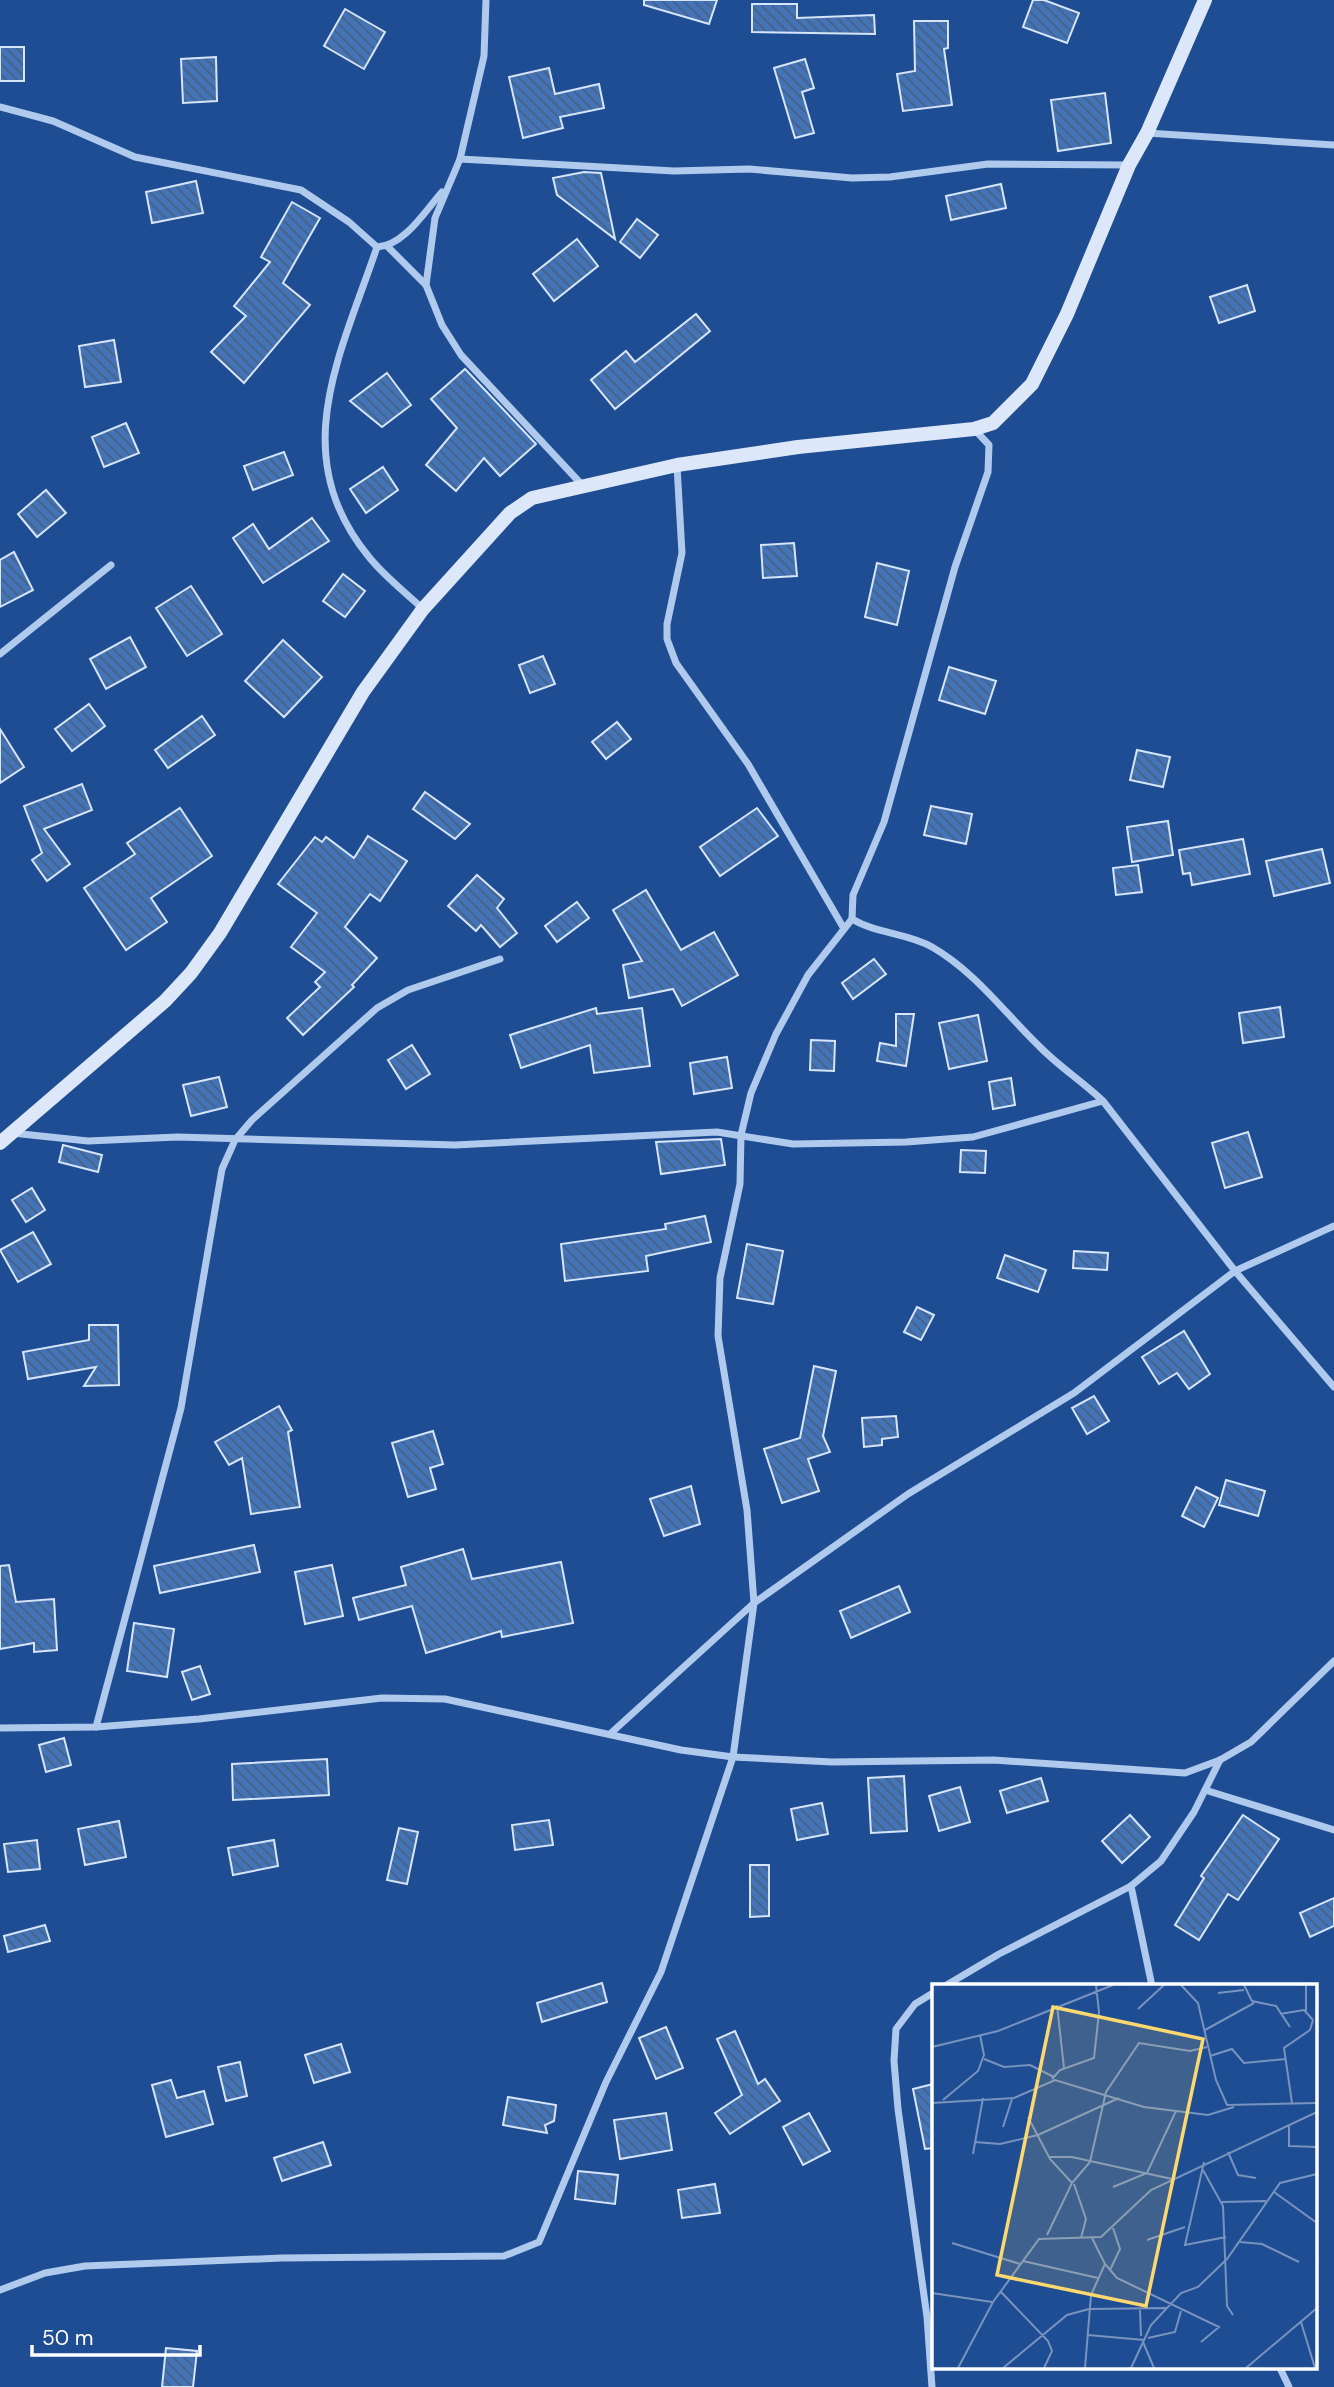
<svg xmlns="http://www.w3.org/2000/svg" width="1334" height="2387" font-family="'DM Sans',sans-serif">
	<defs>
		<pattern id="building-back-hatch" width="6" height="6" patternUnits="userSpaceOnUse" patternTransform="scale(1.75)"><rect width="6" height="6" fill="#4374b8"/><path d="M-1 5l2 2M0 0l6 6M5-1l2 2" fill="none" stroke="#486082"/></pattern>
	</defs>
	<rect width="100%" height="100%" fill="#1e4d93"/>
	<g fill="url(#building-back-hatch)" stroke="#d6e5fa" stroke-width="2">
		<polygon points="644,0 717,0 709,24 644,5"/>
		<polygon points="1033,0 1044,0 1079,13 1067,43 1023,27"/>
		<polygon points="752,4 797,4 797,18 874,15 875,34 752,32"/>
		<polygon points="345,9 385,32 364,69 324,46"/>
		<polygon points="914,21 948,21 948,48 944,49 952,105 903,111 897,74 915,71"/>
		<rect x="0" y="47" width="24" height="34"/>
		<polygon points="216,57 217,101 183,103 181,59"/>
		<polygon points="805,59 814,88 802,92 814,133 795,138 774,68"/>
		<polygon points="549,68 555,94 599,84 604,108 560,117 563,128 523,138 509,77"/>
		<polygon points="1105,93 1111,143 1058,151 1051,100"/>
		<polygon points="584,172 601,173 615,239 557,195 553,178"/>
		<polygon points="196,181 203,213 152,223 146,192"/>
		<polygon points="1001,184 1006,208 951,220 946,196"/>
		<polygon points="292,202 320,218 283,283 310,305 244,383 211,352 246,316 234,306 270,262 261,257"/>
		<polygon points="637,219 658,235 640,258 620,242"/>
		<polygon points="577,239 598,266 554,301 533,274"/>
		<polygon points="1247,285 1255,311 1219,323 1210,297"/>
		<polygon points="696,314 710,331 615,409 591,380 626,351 635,362"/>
		<polygon points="114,340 121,382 85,387 79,346"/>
		<polygon points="465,369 536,444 500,476 484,458 456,491 426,465 457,428 431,399"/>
		<polygon points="387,373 411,405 382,427 350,401"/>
		<polygon points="126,423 139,453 104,467 92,437"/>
		<polygon points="284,452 293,475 253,490 244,466"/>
		<polygon points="383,467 398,490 366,513 350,489"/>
		<polygon points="46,490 66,513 37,537 18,514"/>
		<polygon points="312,518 329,541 263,583 233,538 253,524 269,549"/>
		<polygon points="794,543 797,576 763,578 761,545"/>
		<polygon points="14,552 33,590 0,607 0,560"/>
		<polygon points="877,563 909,571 897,625 865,617"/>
		<polygon points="343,574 365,591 345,617 323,601"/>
		<polygon points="191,586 222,634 187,656 156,608"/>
		<polygon points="130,637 146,667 106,689 90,659"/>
		<polygon points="283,640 322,677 284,717 245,681"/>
		<polygon points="543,656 555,684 530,693 519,665"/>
		<polygon points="949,667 996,681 985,714 939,700"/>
		<polygon points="89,704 105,726 72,751 55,729"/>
		<polygon points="202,716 215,735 168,768 155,750"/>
		<polygon points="617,722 631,739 606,759 592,742"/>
		<polygon points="0,729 24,767 0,783"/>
		<polygon points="1137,750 1170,757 1163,787 1130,780"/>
		<polygon points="82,784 92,810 44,829 70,864 47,881 32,860 42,853 24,806"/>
		<polygon points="425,792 470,824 455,839 413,809"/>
		<polygon points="931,806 972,814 966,844 924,835"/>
		<polygon points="180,808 212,856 151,898 167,922 126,950 84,888 135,854 127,843"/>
		<polygon points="757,808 778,836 720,876 700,847"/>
		<polygon points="1168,821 1173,855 1132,862 1127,827"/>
		<polygon points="368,836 407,861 380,901 370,894 345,927 377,958 352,985 354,987 303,1035 287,1018 320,987 315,982 325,972 291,947 317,913 278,884 315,837 322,842 326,837 354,858"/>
		<polygon points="1243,839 1250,874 1192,885 1190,873 1183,874 1179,850"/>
		<polygon points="1322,849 1330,883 1274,896 1266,861"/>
		<polygon points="1138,865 1142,892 1116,895 1113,868"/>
		<polygon points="477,875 504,899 497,908 517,933 500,947 481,925 476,931 448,906"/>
		<polygon points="646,890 681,950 714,932 738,975 682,1006 673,989 629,998 623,965 642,961 613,910"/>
		<polygon points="577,902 589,918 557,942 545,926"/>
		<polygon points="874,959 886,974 853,999 842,983"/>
		<polygon points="1280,1007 1284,1037 1243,1043 1239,1013"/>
		<polygon points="596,1008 597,1014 642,1008 650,1066 594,1073 590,1045 521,1068 510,1035"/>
		<polygon points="896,1014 914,1014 906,1066 877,1061 880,1043 896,1046"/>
		<polygon points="978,1015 987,1061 949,1069 939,1023"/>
		<polygon points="811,1040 835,1041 834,1071 810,1070"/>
		<polygon points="412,1045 430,1074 406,1089 388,1060"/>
		<polygon points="727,1057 732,1088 694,1094 690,1063"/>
		<polygon points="219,1077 227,1107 191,1116 183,1085"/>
		<polygon points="1011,1078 1015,1105 993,1109 989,1082"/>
		<polygon points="1248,1132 1262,1177 1225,1188 1212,1143"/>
		<polygon points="721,1139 725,1165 661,1174 656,1142"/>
		<polygon points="63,1145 102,1155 98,1172 59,1162"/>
		<polygon points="961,1150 986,1151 985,1173 960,1172"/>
		<polygon points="32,1188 45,1210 26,1222 12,1200"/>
		<polygon points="705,1216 711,1242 646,1256 648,1271 565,1281 561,1244 666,1229 665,1224"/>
		<polygon points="33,1232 51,1264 18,1282 0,1250"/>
		<polygon points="747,1244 783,1251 773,1304 737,1298"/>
		<polygon points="1074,1251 1108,1253 1107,1270 1073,1268"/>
		<polygon points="1005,1255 1046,1270 1038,1292 997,1278"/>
		<polygon points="917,1307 934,1315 921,1340 904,1332"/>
		<polygon points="89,1325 118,1325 119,1385 84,1386 96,1367 28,1379 23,1352 89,1340"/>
		<polygon points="1184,1331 1210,1374 1189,1389 1177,1373 1159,1384 1142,1357"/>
		<polygon points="814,1366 836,1371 823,1436 830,1452 808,1459 819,1491 782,1503 764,1449 800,1438"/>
		<polygon points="1094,1396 1109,1421 1087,1434 1072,1408"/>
		<polygon points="279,1406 292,1430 288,1432 300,1507 251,1514 242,1458 229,1465 215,1442"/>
		<polygon points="896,1416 898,1437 882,1439 882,1445 864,1447 862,1418"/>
		<polygon points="433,1431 443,1464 430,1468 436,1489 408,1497 392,1443"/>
		<polygon points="1226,1480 1265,1491 1258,1516 1219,1505"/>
		<polygon points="691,1486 700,1524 664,1536 650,1499"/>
		<polygon points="1196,1487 1218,1498 1204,1527 1182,1516"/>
		<polygon points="254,1545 260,1572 160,1593 154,1566"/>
		<polygon points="463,1549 472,1579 561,1562 573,1623 502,1637 501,1631 426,1653 412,1606 359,1620 353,1598 406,1585 401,1567"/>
		<polygon points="9,1565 16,1602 54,1599 57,1650 34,1652 34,1643 0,1649 0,1566"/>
		<polygon points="332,1565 343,1616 305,1624 295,1572"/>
		<polygon points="899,1586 910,1612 851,1638 840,1611"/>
		<polygon points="134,1623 174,1629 167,1677 127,1671"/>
		<polygon points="200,1666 210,1694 192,1700 182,1672"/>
		<polygon points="64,1738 71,1765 46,1772 39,1745"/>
		<polygon points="327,1759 329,1795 233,1800 232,1764"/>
		<polygon points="904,1776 907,1831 871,1833 868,1778"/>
		<polygon points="1041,1778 1048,1801 1007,1813 1000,1791"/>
		<polygon points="960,1787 970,1822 939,1831 929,1796"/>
		<polygon points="822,1803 828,1834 797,1840 791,1809"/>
		<polygon points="1130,1815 1150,1837 1122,1863 1102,1841"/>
		<polygon points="1243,1815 1279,1839 1238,1900 1228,1894 1199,1940 1175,1925 1204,1878 1201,1876"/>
		<polygon points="549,1820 553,1845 515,1850 512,1825"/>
		<polygon points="119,1821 126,1857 85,1865 78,1829"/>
		<polygon points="399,1828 418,1832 407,1884 387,1880"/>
		<polygon points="37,1840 40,1869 8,1872 4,1844"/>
		<polygon points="274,1840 278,1866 233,1875 228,1848"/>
		<polygon points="750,1865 769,1865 769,1916 750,1917"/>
		<polygon points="1334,1898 1334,1926 1310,1937 1300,1913"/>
		<polygon points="45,1925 50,1941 8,1952 4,1936"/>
		<polygon points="602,1983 607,2002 542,2022 537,2003"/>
		<polygon points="666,2027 683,2068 656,2079 639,2038"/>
		<polygon points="735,2031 758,2084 765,2079 780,2101 730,2134 715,2113 742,2095 717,2039"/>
		<polygon points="341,2044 350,2072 314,2083 305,2055"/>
		<polygon points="240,2062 247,2096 226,2101 218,2067"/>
		<polygon points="171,2080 177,2098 204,2091 213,2124 166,2137 152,2085"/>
		<polygon points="933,2084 933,2148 925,2149 913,2089"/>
		<polygon points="508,2097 556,2105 554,2121 545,2125 547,2133 503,2125"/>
		<polygon points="666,2113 672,2150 620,2159 614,2120"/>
		<polygon points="809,2113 830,2151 803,2165 783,2127"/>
		<polygon points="323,2142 331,2165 282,2181 274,2158"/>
		<polygon points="578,2171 618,2175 615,2204 575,2199"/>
		<polygon points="715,2184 720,2213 682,2218 678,2190"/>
		<polygon points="166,2348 197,2351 193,2387 162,2387"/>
	</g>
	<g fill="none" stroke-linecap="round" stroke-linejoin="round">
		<g stroke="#b0caee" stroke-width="7">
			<polyline points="486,0 484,56 460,159 435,218 426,285 442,325 461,355 584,487"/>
			<path d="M0 107 53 121 135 157 301 190 349 222 377 247C404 246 425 211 442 192"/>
			<polyline points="1147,133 1334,145"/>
			<polyline points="460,159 674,171 749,169 852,178 890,177 988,164 1129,165"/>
			<path d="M377 247C341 354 285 455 369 557 384 576 405 592 423 609"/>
			<polyline points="388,247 426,285"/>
			<polyline points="677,466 682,553 667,624 667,639 676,663 748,764 843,927"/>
			<polyline points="0,654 111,565"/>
			<path d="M852 919C877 934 908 933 932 947 974 971 1004 1012 1038 1045 1058 1066 1082 1081 1103 1101L1235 1271 1334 1387"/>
			<polyline points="12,1133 88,1141 177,1137 455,1145 717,1132 793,1144 906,1142 973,1137 1103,1101"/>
			<polyline points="96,1727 181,1408 222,1169 235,1140 252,1120 377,1008 408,990 500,959"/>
			<polyline points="0,1728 96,1727 199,1719 382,1698 445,1699 681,1750 733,1757 832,1762 994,1760 1185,1773 1220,1760 1251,1742 1334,1661"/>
			<polyline points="610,1734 754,1603 908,1494 1074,1393 1235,1271 1334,1226"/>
			<polyline points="1205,1790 1334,1830"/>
			<polyline points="1131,1886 1152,1986"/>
			<polyline points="945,1986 999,1954 1131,1886 1161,1861 1194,1812 1220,1760"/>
			<polyline points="0,2290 45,2273 85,2266 282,2258 504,2256 539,2242 606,2082 661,1972 733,1757 754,1603 747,1510 718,1336 720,1278 740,1184 741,1135 751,1093 776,1034 808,975 852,919 853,895 884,822 955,567 988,472 989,445 975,430"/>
			<polyline points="1280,2368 1289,2387"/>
			<polyline points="932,2387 927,2317 898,2109 894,2061 896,2029 915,2004 933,1993"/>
		</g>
		<polyline stroke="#dce8fa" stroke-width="14" points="0,1143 165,1001 191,973 220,933 363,692 423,609 510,513 532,498 677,465 798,447 974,429 993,423 1032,384 1067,314 1129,165 1147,133 1205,0"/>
	</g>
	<g transform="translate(932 1984)">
		<rect width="385" height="385" fill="#1e4d93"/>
		<path fill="none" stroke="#7894be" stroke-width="2" d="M249 1 266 19 284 96 295 121 385 119M312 1 320 17 344 22 358 43M374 1V27M286 9 312 6M125 21 132 84M206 25 232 1M348 30 372 26 381 36M273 46 322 19M0 63 66 47 181 1M278 72 300 65 312 79 354 75M52 75 72 83 98 81 122 93M120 95 128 86 162 74 167 28 164 1M11 116 46 87 52 71 48 51M0 119 82 114 123 96 212 123 276 131 302 123M360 119 352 64 378 46 381 36M96 133 118 175 140 199M357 141V162L385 163M71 143 80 115M43 158 68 160 106 151 187 114M296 168 306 191 324 194M41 170 51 114M117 173H140L240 195M272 178 253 261 294 253M271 186 291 222 295 322 301 331M142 200 154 235 149 254M181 203 215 189 244 127M342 208 385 239M290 218 334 217M115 251 140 199 158 178 174 108 207 59 258 67 275 63M215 256 253 243M308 258 330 260 367 278M20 259 88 280M91 277 166 294M173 280 185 294 287 343 269 358M178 286 188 265 181 244M69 308 116 357 120 367 112 384M0 309 60 318M208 326 209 352M369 338 383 384M156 351 212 356M216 354 243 348 249 327M211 358 222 384M26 384 61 318 107 255 169 253 219 206 385 128M71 384 135 331 157 325 234 324M153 384 159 311 173 280 160 254M199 384 219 341 249 309 266 303 295 275 348 199 385 190M314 384 385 324"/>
		<path fill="#fdd86f" fill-opacity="0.15" stroke="#fdd86f" stroke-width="3.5" d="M121 23 271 55 214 322 65 291Z"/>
		<rect width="385" height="385" fill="none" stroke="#fff" stroke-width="3.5"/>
	</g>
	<path d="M32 2345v10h168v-10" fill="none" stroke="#ffffff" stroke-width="3.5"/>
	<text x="42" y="2345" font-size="21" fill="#ffffff" stroke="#1e4d93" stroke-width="5" paint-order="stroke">50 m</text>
</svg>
